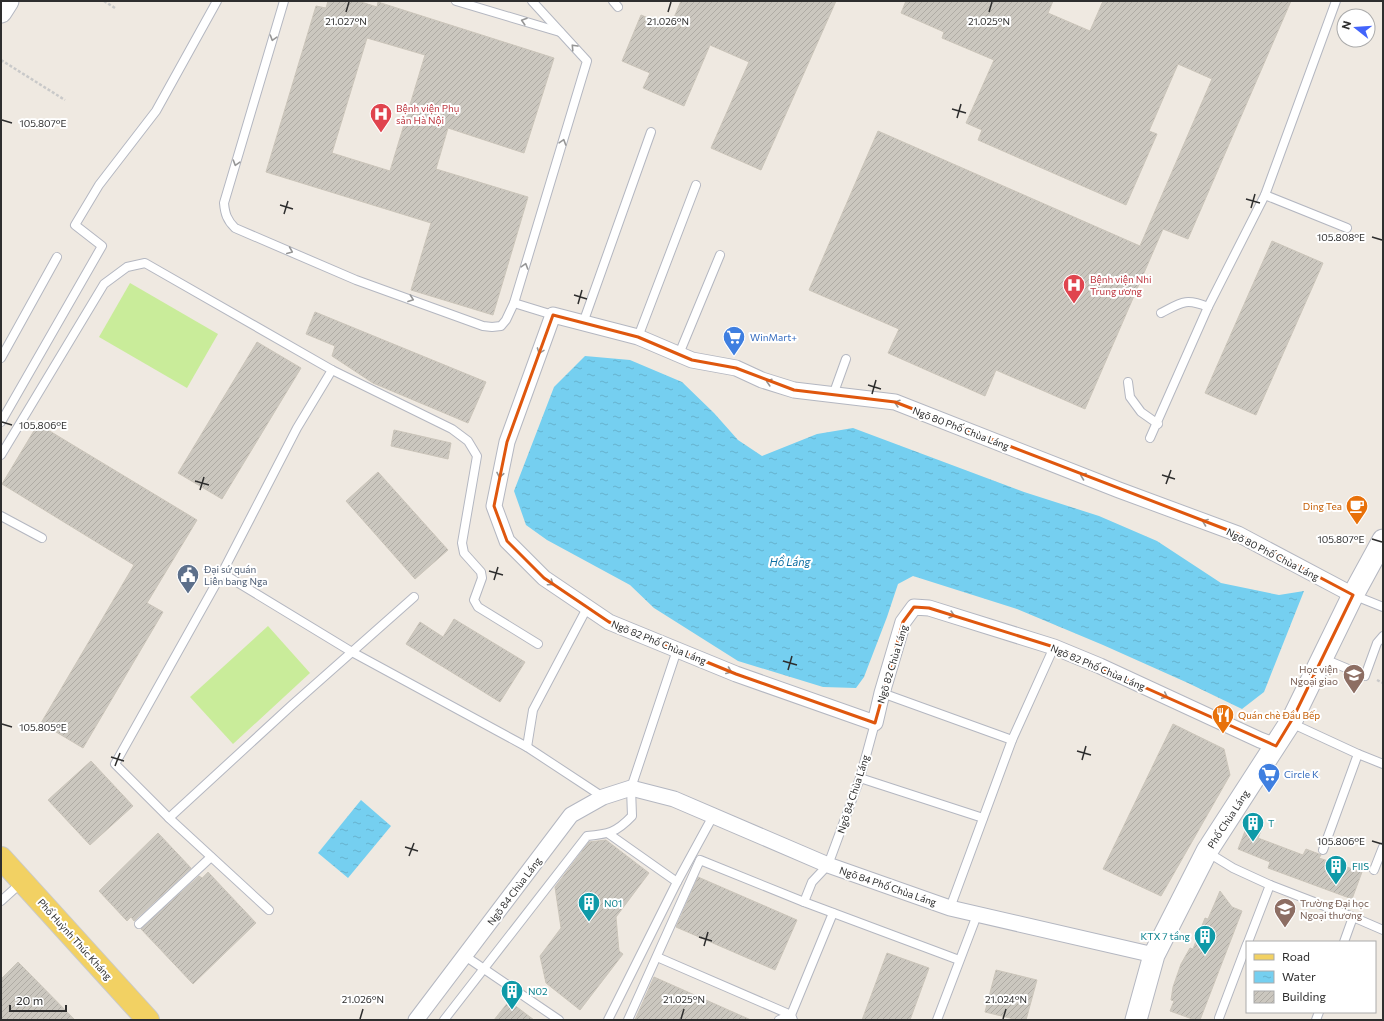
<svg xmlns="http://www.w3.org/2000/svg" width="1384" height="1021" font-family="Commissioner,sans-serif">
	<defs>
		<pattern id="water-ripples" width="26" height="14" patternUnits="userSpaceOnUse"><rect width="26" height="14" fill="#75cff0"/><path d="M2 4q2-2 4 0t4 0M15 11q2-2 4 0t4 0" fill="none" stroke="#66b2ce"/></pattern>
		<pattern id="building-hatch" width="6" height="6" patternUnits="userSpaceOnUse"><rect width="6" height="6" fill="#cbc7bf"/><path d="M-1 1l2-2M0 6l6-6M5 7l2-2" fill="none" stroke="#afaba4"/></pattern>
	</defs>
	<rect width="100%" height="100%" fill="#efe9e1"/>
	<g fill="#c9ec9a">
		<polygon points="130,283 218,334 187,388 99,337"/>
		<polygon points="268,626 310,673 233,744 190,697"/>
	</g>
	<g fill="url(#water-ripples)">
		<polygon points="585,356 630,360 682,382 714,413 738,440 762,456 817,434 853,428 1024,492 1099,516 1157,541 1221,583 1279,595 1304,591 1264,692 1242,709 1188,683 1103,645 1017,609 913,576 898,584 887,617 864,677 856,688 823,687 738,661 654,608 630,585 547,540 526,525 514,491 554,387"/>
		<polygon points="361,800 391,826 348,878 318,853"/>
	</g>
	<g fill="url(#building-hatch)" stroke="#cbc5ba" fill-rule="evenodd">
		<path d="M328 1H358L377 7 378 2 554 58 524 153 448 128 436 169 528 197 493 315 411 290 431 223 266 172 316 6 326 8ZM367 38 425 55 390 171 332 153Z"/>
		<polygon points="681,1 836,1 761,170 711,148 749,62 710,45 684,106 643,88 650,73 622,61 641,15 670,27"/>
		<polygon points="906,1 1053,1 1048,13 1090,31 1103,1 1291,1 1188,239 1163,229 1085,409 996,370 985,396 888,353 899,329 809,290 878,131 1140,246 1212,79 1178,64 1149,131 1157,134 1126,205 978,140 982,130 966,123 994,60 942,38 944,32 901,13"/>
		<polygon points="1272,241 1323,263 1256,415 1205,393"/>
		<polygon points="315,312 486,382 468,423 373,383 332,356 335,346 306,334"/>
		<polygon points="257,342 301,368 222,499 178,473"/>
		<polygon points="38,424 197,520 147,603 163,612 83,748 41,723 134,565 2,484"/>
		<polygon points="394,430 451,443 448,459 391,446"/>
		<polygon points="378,472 448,550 415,579 346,501"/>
		<polygon points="454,619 525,662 500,702 406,644 420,622 443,637"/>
		<polygon points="1173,724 1224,749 1230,775 1161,896 1103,869"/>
		<polygon points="91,761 133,806 90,845 48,800"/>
		<polygon points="1247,826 1261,831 1258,838 1303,855 1306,849 1319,854 1321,855 1319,858 1362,872 1352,899 1268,868 1270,862 1238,849"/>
		<polygon points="158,833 191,868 134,921 131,917 127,921 99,891"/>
		<polygon points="606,840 649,873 616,917 619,951 623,954 580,1010 546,983 540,956 561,928 555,887 589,842"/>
		<polygon points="208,872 256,923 193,984 141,929 199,876 202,878"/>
		<polygon points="698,877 797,920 775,970 676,927"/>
		<polygon points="1220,891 1232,907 1242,911 1200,1020 1195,1020 1170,1011 1174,1001 1171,1000 1173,987 1181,964 1190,948 1193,949 1205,918 1208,919"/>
		<polygon points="887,953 929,968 910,1020 862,1020"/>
		<polygon points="18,962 75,1020 1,1020 1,979"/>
		<polygon points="996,970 1037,980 1026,1020 1018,1020 985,1012"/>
		<polygon points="654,977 751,1020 635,1020"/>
		<polygon points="509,1001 534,1020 494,1020"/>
	</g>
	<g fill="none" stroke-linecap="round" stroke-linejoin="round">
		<g stroke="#b4b7c1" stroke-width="10">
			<g id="lane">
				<path d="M284 1 224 203C225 214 227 220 235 228L356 280 483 326 492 327 501 326 506 320 514 303 587 61 532 1"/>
				<polyline points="456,1 560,32"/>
				<polyline points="613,1 618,7"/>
				<polyline points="1265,195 1347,228"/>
				<polyline points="514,303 553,315"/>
				<path d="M1161 313C1182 302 1186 298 1208 307"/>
				<polyline points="583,323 651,132"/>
				<polyline points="638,337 696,185"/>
				<polyline points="679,354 720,255"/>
				<polyline points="1,358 57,257"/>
				<polyline points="332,370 297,428 222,573 115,764 169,818 292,705 414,597"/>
				<polyline points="1128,382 1130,397 1141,412 1158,424"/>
				<polyline points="833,395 846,359"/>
				<polyline points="1,422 102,246 75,225 99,185 156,111 217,1"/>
				<polyline points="1150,438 1208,307 1265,195 1336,1"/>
				<polyline points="1,455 104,284 127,267 145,263 332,370 452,429 468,441 477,456 462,543 464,553 481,572 482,578 474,600 478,607 538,644"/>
				<polyline points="1,516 42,538"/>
				<polyline points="222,573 352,652 527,747 603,797"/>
				<polyline points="1353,595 1383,607"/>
				<polyline points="1322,658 1365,676 1377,643 1383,636"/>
				<polyline points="882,693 1012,740"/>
				<polyline points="1291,723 1358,754 1383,764"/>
				<polyline points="527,747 533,710 587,608"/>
				<polyline points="860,778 983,818"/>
				<polyline points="169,818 269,910"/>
				<polyline points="1323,850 1358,754"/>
				<polyline points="1207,852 1233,868 1270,885 1353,917 1383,930"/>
				<polyline points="1374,870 1383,847"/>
				<polyline points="677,882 713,816"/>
				<polyline points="1,901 22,882"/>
				<polyline points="804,902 812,882 828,865 860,778 875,723"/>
				<polyline points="950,908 1012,740 1054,647"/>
				<polyline points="139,924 211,857"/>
				<polyline points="1248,942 1270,885"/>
				<polyline points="1344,942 1353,917"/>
				<polyline points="465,956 559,1020"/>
				<polyline points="657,957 791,1015"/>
				<polyline points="1219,1018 1247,944"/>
				<path d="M444 1020 587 836C608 834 616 833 632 816L631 788 677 650"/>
				<polyline points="608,1020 677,882 609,834"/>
				<polyline points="628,1020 700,860 804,902 959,960"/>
				<polyline points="779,1020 791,1015"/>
				<polyline points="793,1020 791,1015 833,913"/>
				<polyline points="937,1020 977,915"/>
				<polyline points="1316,1020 1319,1012"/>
			</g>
		</g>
		<g stroke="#b4b7c1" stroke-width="17">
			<g id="street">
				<polyline points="1276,746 1260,740 1100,666 1054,647 929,608 914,607 903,622 882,693 875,723 736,674 609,622 544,578 507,541 494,506 507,442 553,315 638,337 692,360 736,368 762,380 794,390 895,402 1119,490 1238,534 1353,595"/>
				<polyline points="416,1020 571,815 603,797 631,788 674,799 828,865 950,908 1154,955"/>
			</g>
		</g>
		<g stroke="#b4b7c1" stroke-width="23">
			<g id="secondary">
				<polyline points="1,12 8,1"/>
				<polyline points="1136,1020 1154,955 1207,851 1293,718 1353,595 1383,540"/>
			</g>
		</g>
		<g stroke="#c9c9c9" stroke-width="24">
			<polyline id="primary" points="1,858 148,1020"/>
		</g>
		<g stroke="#c9c9c9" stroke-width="2.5" stroke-dasharray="3 2" stroke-linecap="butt">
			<polyline points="104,1 115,8"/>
			<polyline points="1,60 65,100"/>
			<polyline points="1377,680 1383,683"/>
		</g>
		<use href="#lane" stroke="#fff" stroke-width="8"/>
		<use href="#street" stroke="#fff" stroke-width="15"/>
		<use href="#secondary" stroke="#fff" stroke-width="21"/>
		<use href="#primary" stroke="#f2d163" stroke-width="22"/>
	</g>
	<defs><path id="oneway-chevron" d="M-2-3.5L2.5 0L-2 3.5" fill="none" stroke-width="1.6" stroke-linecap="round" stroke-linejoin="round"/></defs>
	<g stroke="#969696">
		<use href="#oneway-chevron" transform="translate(524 21) rotate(-163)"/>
		<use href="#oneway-chevron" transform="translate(273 38) rotate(107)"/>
		<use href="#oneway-chevron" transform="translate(574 47) rotate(-133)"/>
		<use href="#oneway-chevron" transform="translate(563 142) rotate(-73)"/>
		<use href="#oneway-chevron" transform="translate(236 163) rotate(107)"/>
		<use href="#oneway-chevron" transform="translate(290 251) rotate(23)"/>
		<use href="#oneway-chevron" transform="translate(525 266) rotate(-73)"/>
		<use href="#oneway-chevron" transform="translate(411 299) rotate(20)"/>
		<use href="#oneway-chevron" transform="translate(540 351) rotate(110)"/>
		<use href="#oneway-chevron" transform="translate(769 382) rotate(-163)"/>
		<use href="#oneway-chevron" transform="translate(897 403) rotate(-163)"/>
		<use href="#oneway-chevron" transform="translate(500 475) rotate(101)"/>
		<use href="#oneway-chevron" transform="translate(1083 476) rotate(-159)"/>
		<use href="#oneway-chevron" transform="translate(1205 522) rotate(-159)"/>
		<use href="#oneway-chevron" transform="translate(551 583) rotate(34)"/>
		<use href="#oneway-chevron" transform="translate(952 615) rotate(17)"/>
		<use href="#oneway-chevron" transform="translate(729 671) rotate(22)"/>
		<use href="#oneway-chevron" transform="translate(1165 696) rotate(25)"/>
	</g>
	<path fill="none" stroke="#df570e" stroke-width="3" stroke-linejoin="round" d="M553 315 638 337 692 360 736 368 794 390 895 402 1238 534 1353 595 1293 718 1276 746 1054 647 929 608 914 607 903 622 875 723 736 674 609 622 544 578 507 541 494 506 507 442Z"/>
	<path fill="none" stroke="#2e2e2e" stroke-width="1.5" d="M346 12 349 2M668 12 671 2M989 12 992 2M952 109 966 113M957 118 961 104M2 120 12 123M1246 199 1260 203M280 205 293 209M1251 208 1255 194M284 214 288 201M1372 237 1382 240M574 295 587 299M578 304 582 290M868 385 881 389M872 394 876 380M2 422 12 425M1162 475 1175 479M195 481 209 485M1166 484 1171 470M200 490 204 477M1372 539 1382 542M489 571 503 575M494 580 498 567M783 661 797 665M788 670 792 656M2 724 12 727M1077 751 1091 755M111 757 124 761M1082 760 1086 746M115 766 120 753M1372 841 1382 844M405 847 418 851M409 856 414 843M699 937 712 941M704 946 708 932M360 1019 363 1009M681 1019 684 1009M1003 1019 1006 1009"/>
	<defs>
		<g id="hospital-pin" transform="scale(1.15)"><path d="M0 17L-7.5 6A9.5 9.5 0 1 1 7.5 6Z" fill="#e0444e" stroke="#fff"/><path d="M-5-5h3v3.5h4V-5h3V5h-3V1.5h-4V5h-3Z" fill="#fff"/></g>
		<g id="supermarket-pin" transform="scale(1.15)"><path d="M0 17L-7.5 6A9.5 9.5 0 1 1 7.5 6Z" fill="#3f7fe0" stroke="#fff"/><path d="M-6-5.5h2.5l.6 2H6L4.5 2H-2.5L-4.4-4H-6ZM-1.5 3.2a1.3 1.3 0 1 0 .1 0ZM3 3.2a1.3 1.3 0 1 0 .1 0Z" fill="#fff"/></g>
		<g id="cafe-pin" transform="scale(1.15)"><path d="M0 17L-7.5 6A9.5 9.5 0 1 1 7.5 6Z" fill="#e8710a" stroke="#fff"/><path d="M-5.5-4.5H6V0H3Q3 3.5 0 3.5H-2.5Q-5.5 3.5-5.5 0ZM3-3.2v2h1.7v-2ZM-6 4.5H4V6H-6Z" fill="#fff"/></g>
		<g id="civic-pin" transform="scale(1.15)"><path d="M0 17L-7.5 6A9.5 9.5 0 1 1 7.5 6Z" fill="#5c6f8a" stroke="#fff"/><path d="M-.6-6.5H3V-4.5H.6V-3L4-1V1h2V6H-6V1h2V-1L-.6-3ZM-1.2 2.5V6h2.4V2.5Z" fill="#fff"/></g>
		<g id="university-pin" transform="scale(1.15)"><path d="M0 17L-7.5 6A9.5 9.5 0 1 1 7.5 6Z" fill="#8d6e63" stroke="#fff"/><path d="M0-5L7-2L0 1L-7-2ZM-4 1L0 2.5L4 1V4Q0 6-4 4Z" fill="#fff"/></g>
		<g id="restaurant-pin" transform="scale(1.15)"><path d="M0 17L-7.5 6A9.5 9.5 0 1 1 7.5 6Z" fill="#e8710a" stroke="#fff"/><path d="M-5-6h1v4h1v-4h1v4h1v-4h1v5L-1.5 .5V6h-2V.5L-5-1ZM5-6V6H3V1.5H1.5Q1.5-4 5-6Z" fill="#fff"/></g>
		<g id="building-pin" transform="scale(1.15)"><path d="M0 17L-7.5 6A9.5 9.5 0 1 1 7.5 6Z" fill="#0f9aa8" stroke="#fff"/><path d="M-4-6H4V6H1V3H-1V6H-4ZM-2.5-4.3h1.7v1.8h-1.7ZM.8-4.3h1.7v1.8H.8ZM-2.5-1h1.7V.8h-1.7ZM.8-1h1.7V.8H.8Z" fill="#fff"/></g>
	</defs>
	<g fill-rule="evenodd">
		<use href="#hospital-pin" x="381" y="114"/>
		<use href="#hospital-pin" x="1074" y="285"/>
		<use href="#supermarket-pin" x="734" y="337"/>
		<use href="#cafe-pin" x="1357" y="506"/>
		<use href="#civic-pin" x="188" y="575"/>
		<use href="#university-pin" x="1354" y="675"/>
		<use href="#restaurant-pin" x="1223" y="715"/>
		<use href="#supermarket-pin" x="1269" y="774"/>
		<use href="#building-pin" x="1253" y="823"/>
		<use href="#building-pin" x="1336" y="866"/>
		<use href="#building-pin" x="589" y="903"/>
		<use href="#university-pin" x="1285" y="909"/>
		<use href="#building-pin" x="1205" y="936"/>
		<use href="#building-pin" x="512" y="991"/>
	</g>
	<g text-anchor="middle" stroke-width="4" stroke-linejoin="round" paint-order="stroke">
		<g font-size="10" fill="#be3a42" stroke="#fff" text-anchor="start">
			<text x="396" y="112">Bệnh viện Phụ<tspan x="396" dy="12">sản Hà Nội</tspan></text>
			<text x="1090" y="283">Bệnh viện Nhi<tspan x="1090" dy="12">Trung ương</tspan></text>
		</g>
		<g font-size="10" fill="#366cbe" stroke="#fff" text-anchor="start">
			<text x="750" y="341">WinMart+</text>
			<text x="1284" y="778">Circle K</text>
		</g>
		<g font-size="10" fill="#2e2e2e" stroke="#fff">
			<text transform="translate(961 428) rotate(21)" y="4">Ngõ 80 Phố Chùa Láng</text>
			<text transform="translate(1273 554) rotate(27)" y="4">Ngõ 80 Phố Chùa Láng</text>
			<text transform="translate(659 642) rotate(22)" y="4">Ngõ 82 Phố Chùa Láng</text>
			<text transform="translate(892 664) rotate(-73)" y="4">Ngõ 82 Chùa Láng</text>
			<text transform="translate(1098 667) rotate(23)" y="4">Ngõ 82 Phố Chùa Láng</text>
			<text transform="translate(853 794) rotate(-72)" y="4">Ngõ 84 Chùa Láng</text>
			<text transform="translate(1228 819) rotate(-57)" y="4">Phố Chùa Láng</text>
			<text transform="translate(888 886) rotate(19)" y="4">Ngõ 84 Phố Chùa Láng</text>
			<text transform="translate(514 891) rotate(-53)" y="4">Ngõ 84 Chùa Láng</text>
			<text transform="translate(75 939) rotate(48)" y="4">Phố Huỳnh Thúc Kháng</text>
		</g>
		<g font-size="10" fill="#c56008" stroke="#fff" text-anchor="end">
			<text x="1342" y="510">Ding Tea</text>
			<text x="1238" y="719" text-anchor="start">Quán chè Đầu Bếp</text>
		</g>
		<g font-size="10" fill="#4e5e75" stroke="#fff" text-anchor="start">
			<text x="204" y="573">Đại sứ quán<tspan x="204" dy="12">Liên bang Nga</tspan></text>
		</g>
		<g font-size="10" fill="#785e54" stroke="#fff" text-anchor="end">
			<text x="1338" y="673">Học viện<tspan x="1338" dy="12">Ngoại giao</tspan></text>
			<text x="1300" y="907" text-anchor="start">Trường Đại học<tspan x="1300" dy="12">Ngoại thương</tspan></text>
		</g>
		<g font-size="10" fill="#0d838f" stroke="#fff" text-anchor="start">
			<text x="1268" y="827">T</text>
			<text x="1352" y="870">FIIS</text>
			<text x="604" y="907">N01</text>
			<text x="1190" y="940" text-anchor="end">KTX 7 tầng</text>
			<text x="528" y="995">N02</text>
		</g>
		<g font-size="11" font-style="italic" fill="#0d6fa3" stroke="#fff">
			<text x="790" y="566">Hồ Láng</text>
		</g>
	</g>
	<g font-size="10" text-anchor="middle" fill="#2e2e2e" stroke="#fff" stroke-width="4" stroke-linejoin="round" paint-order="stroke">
		<text x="346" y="25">21.027°N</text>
		<text x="668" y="25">21.026°N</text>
		<text x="989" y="25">21.025°N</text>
		<text x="43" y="127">105.807°E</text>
		<text x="1341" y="241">105.808°E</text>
		<text x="43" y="429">105.806°E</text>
		<text x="1341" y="543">105.807°E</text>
		<text x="43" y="731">105.805°E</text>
		<text x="1341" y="845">105.806°E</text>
		<text x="363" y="1003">21.026°N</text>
		<text x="684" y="1003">21.025°N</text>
		<text x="1006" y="1003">21.024°N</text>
	</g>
	<rect width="1384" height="1021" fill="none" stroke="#2e2e2e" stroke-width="4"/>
	<rect x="1246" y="941" width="130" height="72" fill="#ffffff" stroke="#ababab"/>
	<rect x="1254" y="954" width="20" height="6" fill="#f2d163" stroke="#ababab"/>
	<text x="1282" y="961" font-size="12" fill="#2e2e2e">Road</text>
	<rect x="1254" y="971" width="20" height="12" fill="url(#water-ripples)" stroke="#ababab"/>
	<text x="1282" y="981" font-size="12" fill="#2e2e2e">Water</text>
	<rect x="1254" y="991" width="20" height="12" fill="url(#building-hatch)" stroke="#ababab"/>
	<text x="1282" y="1001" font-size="12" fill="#2e2e2e">Building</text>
	<g transform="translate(1356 28) rotate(287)"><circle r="19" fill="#ffffff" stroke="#ababab"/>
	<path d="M0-3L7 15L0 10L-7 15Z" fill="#4264fb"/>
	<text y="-6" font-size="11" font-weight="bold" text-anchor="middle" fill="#2e2e2e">N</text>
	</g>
	<path d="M10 1005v6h56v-6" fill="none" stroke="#2e2e2e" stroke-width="2"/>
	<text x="16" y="1005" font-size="12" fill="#2e2e2e" stroke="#ffffff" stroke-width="3" paint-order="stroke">20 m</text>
</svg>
